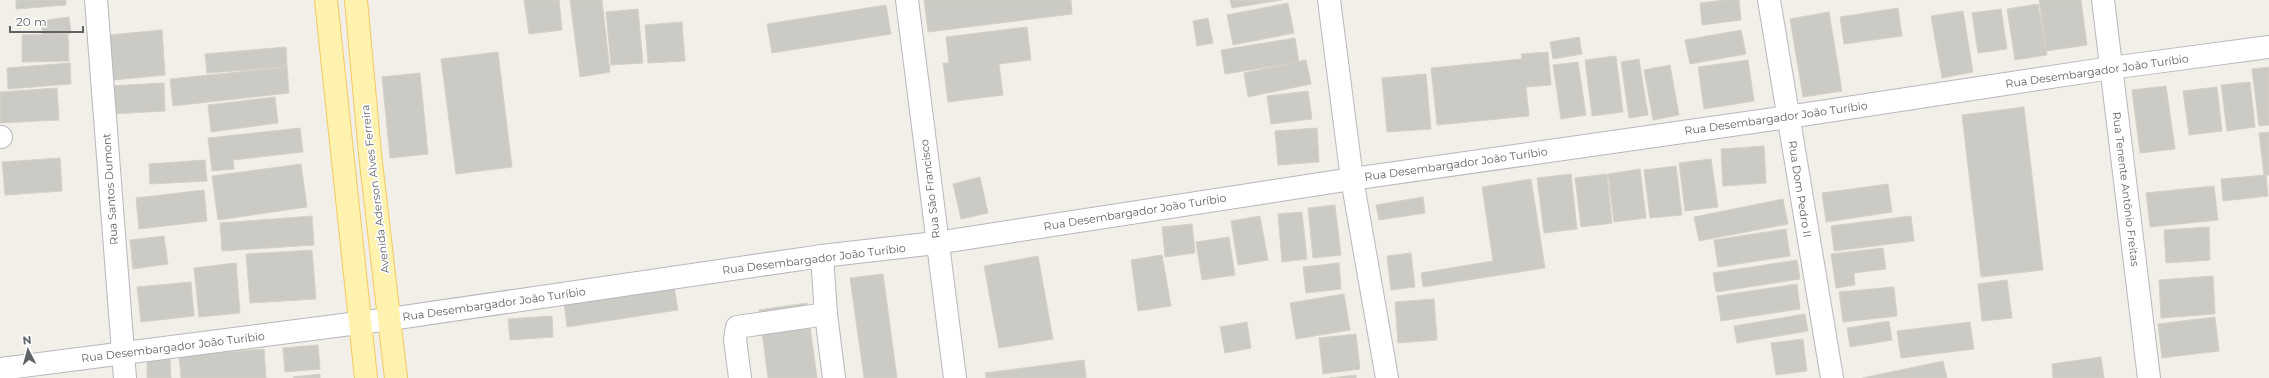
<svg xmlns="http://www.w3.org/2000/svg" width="2269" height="378" font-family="Montserrat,sans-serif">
	<rect width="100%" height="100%" fill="#f1efe8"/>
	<g fill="#cccac5" stroke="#d6d1c6">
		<polygon points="16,0 66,0 66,5 16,9"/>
		<polygon points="524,0 559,0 562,30 529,34"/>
		<polygon points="570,0 602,0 610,72 580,77"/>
		<polygon points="924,0 1071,0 1072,14 928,32"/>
		<polygon points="1230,0 1282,0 1232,8"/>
		<polygon points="1724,0 1739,0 1741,20 1702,25 1700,3"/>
		<polygon points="2039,0 2081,0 2087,45 2046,51"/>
		<polygon points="1288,3 1294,33 1233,45 1227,15"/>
		<polygon points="2038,4 2047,55 2015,60 2007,9"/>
		<polygon points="886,5 891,34 772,53 767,24"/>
		<polygon points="1898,8 1902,36 1844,44 1840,17"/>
		<polygon points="638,9 643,63 611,65 606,12"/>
		<polygon points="2001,9 2007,49 1978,53 1972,13"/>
		<polygon points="1963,11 1973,72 1942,78 1931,16"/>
		<polygon points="1829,12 1842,91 1803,97 1790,19"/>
		<polygon points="69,17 71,33 43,36 41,21"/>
		<polygon points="1208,18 1213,43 1197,46 1193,21"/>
		<polygon points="682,22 685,61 648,63 645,25"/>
		<polygon points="1027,27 1031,60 999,64 1003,95 948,102 943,63 949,63 946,37"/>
		<polygon points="162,30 165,75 113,80 109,35"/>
		<polygon points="1741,30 1746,54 1690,64 1685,40"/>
		<polygon points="68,34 69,61 22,62 22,35"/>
		<polygon points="1579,37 1582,54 1553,59 1550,42"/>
		<polygon points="1295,38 1299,62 1225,74 1221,50"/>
		<polygon points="286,47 287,67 207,73 205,54"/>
		<polygon points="498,52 512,167 456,174 441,59"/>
		<polygon points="1548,52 1551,85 1526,87 1529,116 1437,125 1431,68 1522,59 1521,54"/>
		<polygon points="1616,56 1623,112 1592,116 1585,60"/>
		<polygon points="1639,59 1648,115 1629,118 1621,62"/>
		<polygon points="1306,60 1311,84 1248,97 1244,73"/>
		<polygon points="1748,60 1754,101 1704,109 1698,67"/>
		<polygon points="1578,62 1586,115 1561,119 1553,65"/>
		<polygon points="70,63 71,84 8,89 7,68"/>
		<polygon points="1670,65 1679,115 1653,120 1644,70"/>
		<polygon points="287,67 289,93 173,106 170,79"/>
		<polygon points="2269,67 2269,125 2259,126 2252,69"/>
		<polygon points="420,73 428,154 390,158 382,77"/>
		<polygon points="1426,74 1431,129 1387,132 1382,78"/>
		<polygon points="2250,82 2255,127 2227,131 2221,85"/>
		<polygon points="164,83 165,111 112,114 110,86"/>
		<polygon points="2166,86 2175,149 2140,153 2132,90"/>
		<polygon points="2217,87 2222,131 2189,135 2183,91"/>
		<polygon points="57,88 59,120 0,123 0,92"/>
		<polygon points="1308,91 1312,119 1271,124 1267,96"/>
		<polygon points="275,97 278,123 211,132 208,105"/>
		<polygon points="2024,107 2043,270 1981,277 1962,115"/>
		<polygon points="300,128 303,152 233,160 234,169 212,171 208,138"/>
		<polygon points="1317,128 1319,162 1278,165 1275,131"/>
		<polygon points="2269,132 2269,175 2264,175 2259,133"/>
		<polygon points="1764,146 1766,183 1723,186 1721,149"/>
		<polygon points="60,158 62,191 5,195 2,162"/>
		<polygon points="1711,159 1718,207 1685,211 1679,163"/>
		<polygon points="205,160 207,181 150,184 149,164"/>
		<polygon points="301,164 307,207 218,220 212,176"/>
		<polygon points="1676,166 1682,215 1650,218 1644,170"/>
		<polygon points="1640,169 1646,218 1614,222 1608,174"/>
		<polygon points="1571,174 1577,229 1544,233 1537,178"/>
		<polygon points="1607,174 1612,223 1581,227 1575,178"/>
		<polygon points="2266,175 2268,196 2223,201 2221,179"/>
		<polygon points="980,177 988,213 961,219 953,184"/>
		<polygon points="1531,179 1545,268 1423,287 1421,273 1493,261 1482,187"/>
		<polygon points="1888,184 1892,212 1826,222 1822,193"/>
		<polygon points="2214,186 2218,220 2150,227 2146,193"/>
		<polygon points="204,190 207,221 139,229 136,198"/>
		<polygon points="1423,197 1425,213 1379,220 1376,205"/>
		<polygon points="1783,199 1788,224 1699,241 1694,217"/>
		<polygon points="1335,205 1341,255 1313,258 1308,208"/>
		<polygon points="1302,212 1307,259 1282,262 1278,214"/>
		<polygon points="312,216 314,245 222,251 220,223"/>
		<polygon points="1260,216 1268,260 1238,265 1231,221"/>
		<polygon points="1911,216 1914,241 1834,251 1831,226"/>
		<polygon points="1192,224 1195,253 1165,257 1162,227"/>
		<polygon points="2209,227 2210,260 2166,263 2164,230"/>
		<polygon points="1786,229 1790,256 1718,267 1714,240"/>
		<polygon points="164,236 168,264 133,269 130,240"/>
		<polygon points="1229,237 1235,275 1202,280 1196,242"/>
		<polygon points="1883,248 1886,269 1854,273 1855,285 1836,288 1831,254"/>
		<polygon points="312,250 316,299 250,303 246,254"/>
		<polygon points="1411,253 1415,287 1391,290 1387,256"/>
		<polygon points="1162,255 1171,306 1138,311 1131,260"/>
		<polygon points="1038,256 1053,339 999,348 984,266"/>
		<polygon points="1797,260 1800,279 1716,292 1713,273"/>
		<polygon points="236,263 240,313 199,317 194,268"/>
		<polygon points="1339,263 1341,289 1306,293 1303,267"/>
		<polygon points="883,274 897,378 864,378 850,278"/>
		<polygon points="2213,276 2215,314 2161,318 2159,280"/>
		<polygon points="2007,280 2012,318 1982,321 1978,284"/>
		<polygon points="191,282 194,316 141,322 137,287"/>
		<polygon points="1797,284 1800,309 1721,321 1717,296"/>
		<polygon points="674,286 678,310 567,327 564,302"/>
		<polygon points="1894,287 1897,316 1843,322 1839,292"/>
		<polygon points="1344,294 1350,330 1296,339 1290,303"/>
		<polygon points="1434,299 1437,340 1398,343 1395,302"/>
		<polygon points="807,303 817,378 768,378 759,310"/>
		<polygon points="1805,314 1808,331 1737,343 1734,326"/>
		<polygon points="552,316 553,337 510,340 508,319"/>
		<polygon points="2215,317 2219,351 2162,358 2158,324"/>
		<polygon points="1889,321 1892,340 1850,347 1847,328"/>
		<polygon points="1247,322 1251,348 1225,353 1220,327"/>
		<polygon points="1970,322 1974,349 1901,358 1897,331"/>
		<polygon points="1356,334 1360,369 1323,374 1319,338"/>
		<polygon points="1803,339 1807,371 1776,375 1771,343"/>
		<polygon points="318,345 320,369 285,372 283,348"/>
		<polygon points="264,349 266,378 181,378 179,356"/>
		<polygon points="2101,357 2104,378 2053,378 2052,364"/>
		<polygon points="170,359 171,378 147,378 147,360"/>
		<polygon points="1084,360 1086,378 986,378 985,373"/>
		<polygon points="1943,361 1947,378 1862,378"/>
		<polygon points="320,374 320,378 294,378 293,377"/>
		<polygon points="1356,375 1356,378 1330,378"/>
	</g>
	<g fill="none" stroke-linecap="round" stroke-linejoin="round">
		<g stroke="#b5b8bc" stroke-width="24">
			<g id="street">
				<polyline points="96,0 125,378"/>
				<polyline points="907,0 955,378"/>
				<polyline points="1329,0 1352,179 1387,378"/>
				<polyline points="1769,0 1832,378"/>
				<polyline points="2103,0 2149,378"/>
				<polyline points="0,137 1,137"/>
				<polyline points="822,256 826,314 834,378"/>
				<polyline points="0,369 390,319 822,256 936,243 1352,179 1788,117 2111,68 2269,47"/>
				<polyline points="740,378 735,339 737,327 826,314"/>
			</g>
		</g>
		<g stroke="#f2c960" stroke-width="24">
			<g id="primary">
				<polyline points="326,0 366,378"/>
				<polyline points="356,0 370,154 396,378"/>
			</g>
		</g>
		<use href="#street" stroke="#fff" stroke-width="22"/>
		<use href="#primary" stroke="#fff2af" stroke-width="22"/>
	</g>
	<g text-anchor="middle" stroke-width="3.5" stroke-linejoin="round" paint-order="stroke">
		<g font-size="11" fill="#5f6368" stroke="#fff">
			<text transform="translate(2097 71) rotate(-8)" y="4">Rua Desembargador João Turíbio</text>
			<text transform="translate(1776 118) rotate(-8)" y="4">Rua Desembargador João Turíbio</text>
			<text transform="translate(1456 164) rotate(-8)" y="4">Rua Desembargador João Turíbio</text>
			<text transform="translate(110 189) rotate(-94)" y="4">Rua Santos Dumont</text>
			<text transform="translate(375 189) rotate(-97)" y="4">Avenida Aderson Alves Ferreira</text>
			<text transform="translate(930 189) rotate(-97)" y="4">Rua São Francisco</text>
			<text transform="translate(1800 189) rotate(81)" y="4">Rua Dom Pedro II</text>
			<text transform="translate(2126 189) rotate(83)" y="4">Rua Tenente Antônio Freitas</text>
			<text transform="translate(1135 212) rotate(-9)" y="4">Rua Desembargador João Turíbio</text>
			<text transform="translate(814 259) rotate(-7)" y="4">Rua Desembargador João Turíbio</text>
			<text transform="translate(494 304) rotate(-8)" y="4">Rua Desembargador João Turíbio</text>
			<text transform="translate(173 347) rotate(-7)" y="4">Rua Desembargador João Turíbio</text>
		</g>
	</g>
	<g transform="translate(28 350) rotate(354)" stroke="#ffffff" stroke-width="3" paint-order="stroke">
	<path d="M0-3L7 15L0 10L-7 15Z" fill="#5f6368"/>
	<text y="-6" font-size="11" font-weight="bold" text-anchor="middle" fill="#5f6368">N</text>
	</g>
	<path d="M10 26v6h73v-6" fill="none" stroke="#5f6368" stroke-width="2"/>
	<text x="16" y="26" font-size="12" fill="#5f6368" stroke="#ffffff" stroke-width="3" paint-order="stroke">20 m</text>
</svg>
